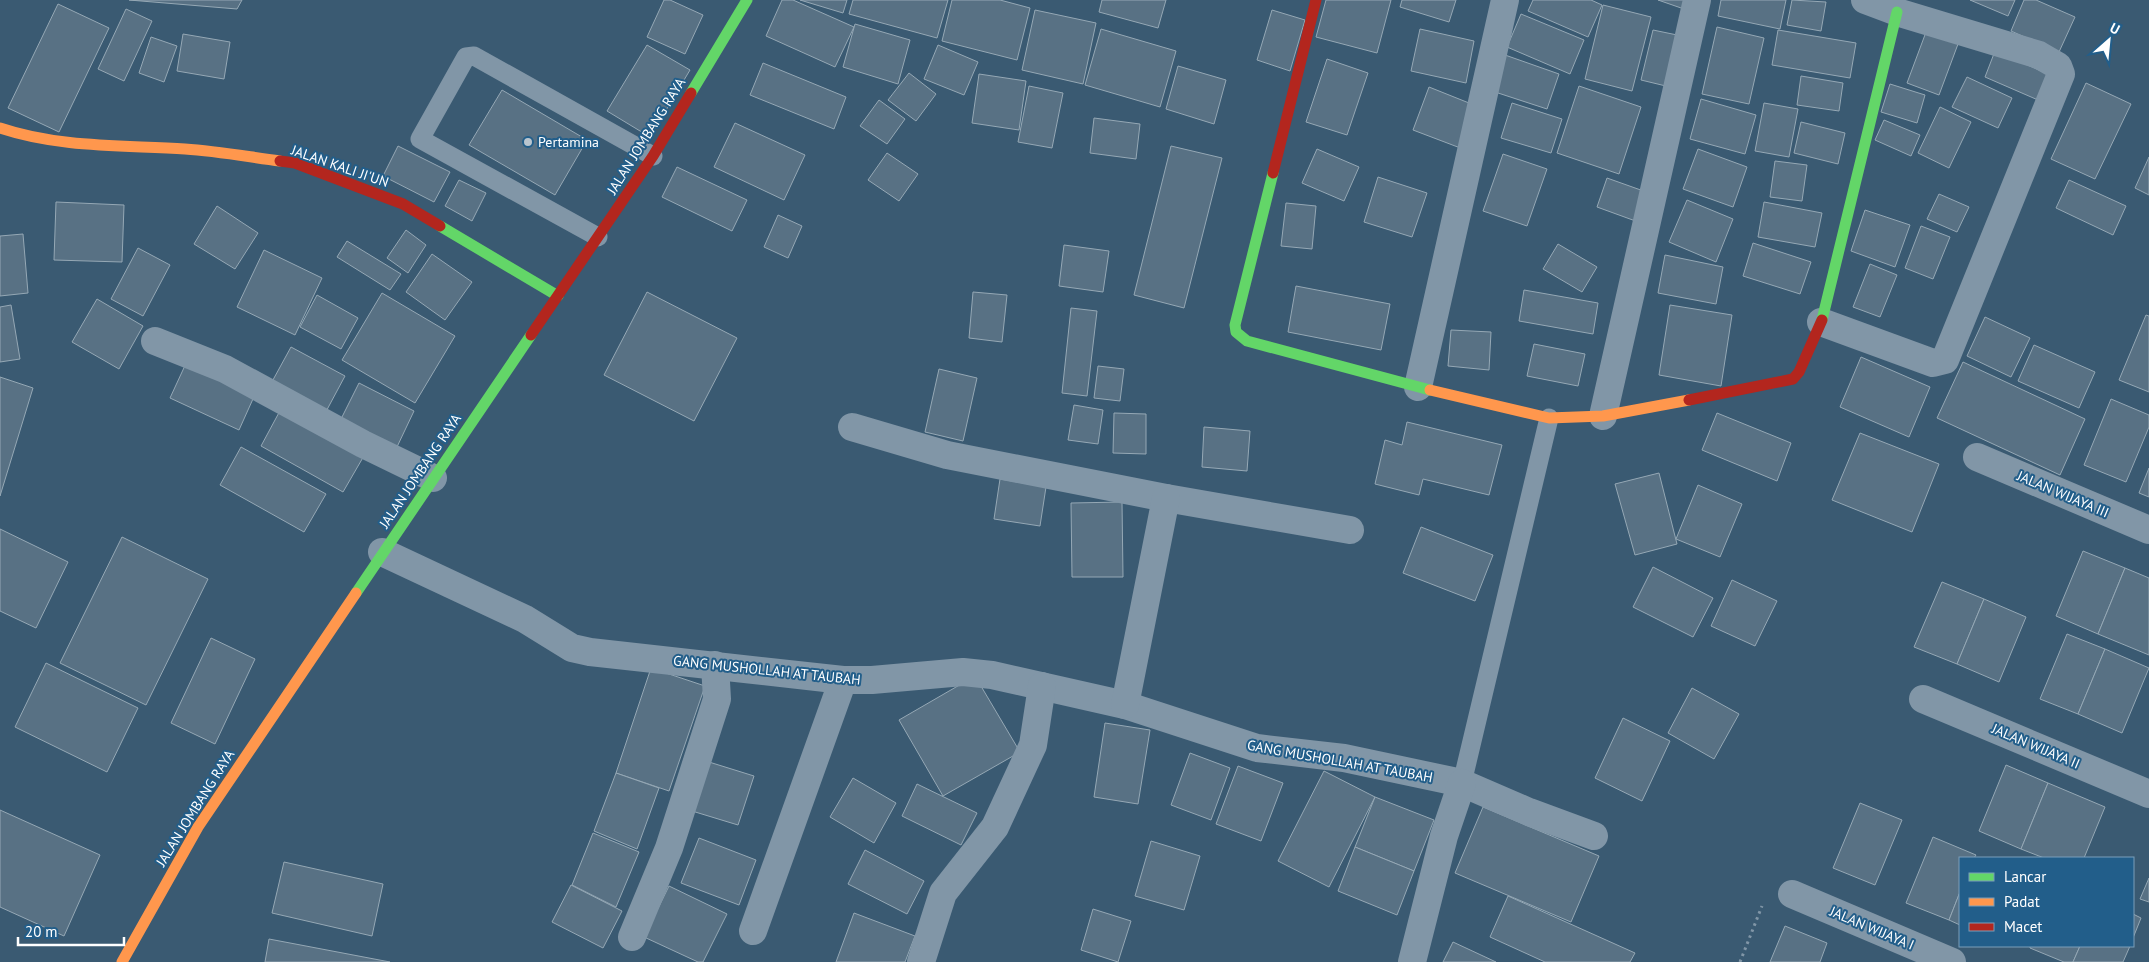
<svg xmlns="http://www.w3.org/2000/svg" width="2149" height="962" font-family="'PT Sans',sans-serif">
	<rect width="100%" height="100%" fill="#3a5a72"/>
	<g fill="#587184" stroke="#95a8b5">
		<polygon points="129,0 242,0 237,9"/>
		<polygon points="664,0 670,0 703,15 685,54 647,37"/>
		<polygon points="782,0 793,0 854,27 835,67 766,36"/>
		<polygon points="800,0 847,0 843,13"/>
		<polygon points="853,0 948,0 937,38 849,14"/>
		<polygon points="952,0 1000,0 1030,8 1017,60 942,41"/>
		<polygon points="1102,0 1166,0 1158,28 1099,12"/>
		<polygon points="1326,0 1391,0 1377,53 1316,37"/>
		<polygon points="1402,0 1456,0 1449,22 1400,7"/>
		<polygon points="1533,0 1591,0 1602,5 1588,37 1528,11"/>
		<polygon points="1658,0 1686,0 1684,9"/>
		<polygon points="1721,0 1786,0 1780,29 1718,16"/>
		<polygon points="1792,0 1826,2 1821,31 1787,25"/>
		<polygon points="1970,0 2015,0 2008,16"/>
		<polygon points="2024,0 2036,0 2075,17 2059,52 2011,31"/>
		<polygon points="58,4 109,28 59,132 8,108"/>
		<polygon points="1603,5 1651,17 1632,91 1585,79"/>
		<polygon points="126,9 152,21 124,81 98,69"/>
		<polygon points="1035,10 1096,23 1083,84 1022,70"/>
		<polygon points="1272,10 1305,20 1290,71 1257,60"/>
		<polygon points="1521,14 1584,40 1570,74 1507,47"/>
		<polygon points="855,24 910,40 898,84 843,67"/>
		<polygon points="1929,24 1961,36 1939,95 1907,83"/>
		<polygon points="1717,27 1764,38 1749,104 1702,94"/>
		<polygon points="1101,29 1176,51 1160,107 1085,85"/>
		<polygon points="1420,29 1474,41 1466,83 1411,71"/>
		<polygon points="1653,30 1682,36 1670,87 1641,80"/>
		<polygon points="1778,30 1856,43 1850,78 1772,65"/>
		<polygon points="183,34 230,42 224,79 177,71"/>
		<polygon points="151,37 177,46 164,82 139,73"/>
		<polygon points="647,45 690,70 650,137 607,111"/>
		<polygon points="938,45 978,62 964,95 924,79"/>
		<polygon points="1995,51 2048,74 2038,100 1985,77"/>
		<polygon points="1505,55 1559,74 1547,109 1492,91"/>
		<polygon points="1327,59 1368,73 1347,135 1306,122"/>
		<polygon points="763,63 846,97 834,129 750,95"/>
		<polygon points="1178,66 1226,80 1214,124 1166,109"/>
		<polygon points="909,73 936,94 916,121 888,100"/>
		<polygon points="979,74 1026,81 1019,130 972,123"/>
		<polygon points="1801,76 1843,83 1839,111 1797,105"/>
		<polygon points="1967,77 2012,98 1998,128 1952,107"/>
		<polygon points="2086,83 2131,104 2095,179 2051,159"/>
		<polygon points="1890,84 1925,95 1917,123 1881,112"/>
		<polygon points="1029,86 1063,93 1052,148 1018,142"/>
		<polygon points="1579,86 1641,107 1619,174 1557,153"/>
		<polygon points="1429,87 1479,107 1463,149 1413,130"/>
		<polygon points="502,90 587,140 555,195 469,145"/>
		<polygon points="1701,99 1756,115 1745,154 1690,139"/>
		<polygon points="879,100 905,119 887,144 860,126"/>
		<polygon points="1512,103 1562,119 1551,153 1501,138"/>
		<polygon points="1764,103 1798,109 1789,157 1755,151"/>
		<polygon points="1940,107 1971,122 1949,168 1918,153"/>
		<polygon points="1094,118 1140,124 1136,159 1090,153"/>
		<polygon points="1884,120 1920,135 1911,156 1875,140"/>
		<polygon points="1801,122 1845,133 1838,164 1794,153"/>
		<polygon points="735,123 805,155 784,200 714,167"/>
		<polygon points="398,146 450,172 434,202 383,176"/>
		<polygon points="1171,146 1222,158 1184,308 1134,295"/>
		<polygon points="1317,149 1359,167 1344,201 1302,183"/>
		<polygon points="1698,149 1747,167 1733,207 1683,189"/>
		<polygon points="887,153 918,174 899,201 868,180"/>
		<polygon points="1503,154 1547,169 1527,226 1483,211"/>
		<polygon points="2149,157 2149,195 2135,188"/>
		<polygon points="1775,161 1807,165 1802,201 1770,197"/>
		<polygon points="677,167 747,200 732,231 662,197"/>
		<polygon points="1378,177 1427,193 1412,237 1364,222"/>
		<polygon points="1607,178 1652,194 1641,223 1597,207"/>
		<polygon points="459,180 486,193 472,221 445,206"/>
		<polygon points="2069,180 2126,206 2113,235 2056,208"/>
		<polygon points="1939,194 1969,207 1957,232 1927,219"/>
		<polygon points="1687,200 1733,219 1716,262 1669,242"/>
		<polygon points="56,202 124,205 122,262 54,260"/>
		<polygon points="1764,202 1822,213 1815,247 1758,237"/>
		<polygon points="1286,203 1316,206 1312,249 1281,246"/>
		<polygon points="217,206 258,233 235,269 194,244"/>
		<polygon points="1865,210 1910,225 1895,267 1851,251"/>
		<polygon points="778,215 802,226 788,258 764,247"/>
		<polygon points="1921,226 1950,237 1933,279 1905,268"/>
		<polygon points="406,230 426,245 408,273 387,258"/>
		<polygon points="23,234 28,293 0,296 0,236"/>
		<polygon points="347,241 401,274 390,290 337,257"/>
		<polygon points="1753,243 1811,262 1800,294 1743,276"/>
		<polygon points="1558,244 1597,267 1582,292 1543,269"/>
		<polygon points="1064,245 1109,251 1103,292 1059,286"/>
		<polygon points="138,248 170,265 143,316 111,299"/>
		<polygon points="264,250 322,278 295,335 237,307"/>
		<polygon points="432,254 472,282 445,320 406,292"/>
		<polygon points="1665,255 1723,267 1716,304 1658,293"/>
		<polygon points="1870,264 1897,275 1880,317 1853,307"/>
		<polygon points="1296,286 1390,304 1381,350 1288,332"/>
		<polygon points="1524,290 1598,303 1593,334 1519,321"/>
		<polygon points="647,292 737,338 694,421 604,375"/>
		<polygon points="973,292 1007,295 1002,342 969,338"/>
		<polygon points="382,293 455,336 415,403 342,360"/>
		<polygon points="317,295 358,318 341,349 300,327"/>
		<polygon points="97,299 143,326 119,369 72,342"/>
		<polygon points="11,305 20,359 0,362 0,307"/>
		<polygon points="1670,305 1732,315 1721,386 1659,375"/>
		<polygon points="1071,308 1097,311 1087,396 1062,393"/>
		<polygon points="2146,315 2149,316 2149,392 2119,380"/>
		<polygon points="1985,317 2030,338 2011,377 1967,356"/>
		<polygon points="1451,330 1491,332 1489,370 1448,366"/>
		<polygon points="1534,344 1585,354 1578,386 1527,376"/>
		<polygon points="2034,345 2095,372 2079,408 2018,381"/>
		<polygon points="291,347 345,376 322,419 268,389"/>
		<polygon points="1861,357 1930,387 1909,437 1840,407"/>
		<polygon points="188,359 257,390 239,430 170,398"/>
		<polygon points="1963,362 2085,419 2060,475 1937,418"/>
		<polygon points="1098,366 1124,369 1120,401 1094,398"/>
		<polygon points="939,369 977,378 963,441 925,432"/>
		<polygon points="0,377 33,388 0,496"/>
		<polygon points="359,383 414,411 396,449 340,421"/>
		<polygon points="2111,399 2149,415 2149,427 2126,482 2084,465"/>
		<polygon points="1074,405 1103,410 1098,444 1068,440"/>
		<polygon points="282,407 365,454 343,492 261,446"/>
		<polygon points="1114,413 1146,414 1146,454 1113,453"/>
		<polygon points="1717,413 1791,443 1777,481 1702,450"/>
		<polygon points="1407,422 1502,445 1489,495 1423,479 1419,495 1375,484 1385,440 1402,445"/>
		<polygon points="1204,427 1250,431 1247,471 1202,467"/>
		<polygon points="1860,433 1939,464 1912,532 1832,500"/>
		<polygon points="241,447 326,494 304,532 220,485"/>
		<polygon points="2149,468 2149,497 2139,493"/>
		<polygon points="1659,473 1677,544 1635,555 1615,484"/>
		<polygon points="1000,479 1046,487 1040,526 994,519"/>
		<polygon points="1698,485 1742,504 1720,557 1676,539"/>
		<polygon points="1122,502 1123,577 1072,577 1071,503"/>
		<polygon points="1421,527 1493,555 1475,601 1403,573"/>
		<polygon points="0,529 68,562 36,628 0,611"/>
		<polygon points="122,537 208,579 146,705 60,663"/>
		<polygon points="2083,551 2125,568 2098,634 2056,616"/>
		<polygon points="1653,567 1713,598 1693,637 1633,607"/>
		<polygon points="2125,568 2149,578 2149,655 2098,634"/>
		<polygon points="1732,580 1777,601 1755,646 1711,626"/>
		<polygon points="1942,582 1984,599 1957,664 1914,647"/>
		<polygon points="1984,599 2026,617 1999,682 1957,664"/>
		<polygon points="2067,634 2105,649 2078,714 2040,699"/>
		<polygon points="211,638 255,659 215,744 171,723"/>
		<polygon points="2105,649 2149,668 2122,733 2078,714"/>
		<polygon points="46,663 138,708 107,772 15,727"/>
		<polygon points="651,668 705,686 669,791 616,773"/>
		<polygon points="975,676 1020,752 943,796 899,720"/>
		<polygon points="1692,688 1739,714 1714,759 1668,733"/>
		<polygon points="1623,718 1670,741 1642,801 1595,778"/>
		<polygon points="1105,723 1150,730 1138,804 1094,797"/>
		<polygon points="1190,753 1230,768 1211,820 1171,805"/>
		<polygon points="709,762 754,776 738,825 692,811"/>
		<polygon points="2006,765 2048,783 2021,849 1979,831"/>
		<polygon points="1238,766 1283,783 1261,841 1216,824"/>
		<polygon points="1324,771 1375,797 1329,887 1278,861"/>
		<polygon points="616,773 659,788 637,849 594,831"/>
		<polygon points="853,778 896,803 874,843 830,817"/>
		<polygon points="2048,783 2105,807 2084,858 2044,858 2021,849"/>
		<polygon points="917,784 977,813 961,845 902,816"/>
		<polygon points="1375,797 1434,820 1414,871 1355,847"/>
		<polygon points="1860,803 1902,820 1875,885 1833,868"/>
		<polygon points="1483,807 1599,856 1571,922 1455,873"/>
		<polygon points="0,810 100,855 64,936 0,907"/>
		<polygon points="593,833 639,852 616,907 572,885"/>
		<polygon points="1933,837 1976,855 1974,858 1960,858 1960,892 1949,920 1906,903"/>
		<polygon points="699,838 756,860 739,905 681,883"/>
		<polygon points="1151,841 1200,856 1184,910 1135,896"/>
		<polygon points="1355,847 1414,871 1397,915 1338,891"/>
		<polygon points="865,850 924,881 907,914 848,884"/>
		<polygon points="284,862 383,884 372,936 272,913"/>
		<polygon points="2149,878 2149,902 2140,899"/>
		<polygon points="571,885 622,911 603,948 552,922"/>
		<polygon points="669,886 727,914 703,962 698,962 644,937"/>
		<polygon points="1960,892 1960,925 1949,920"/>
		<polygon points="1508,896 1635,953 1630,962 1545,962 1490,937"/>
		<polygon points="1093,909 1131,921 1118,962 1081,950"/>
		<polygon points="854,913 915,936 905,962 836,962"/>
		<polygon points="2133,914 2141,918 2133,938"/>
		<polygon points="1785,926 1827,943 1820,962 1770,962"/>
		<polygon points="269,939 390,962 265,962"/>
		<polygon points="1453,942 1496,962 1443,962"/>
		<polygon points="2030,946 2080,946 2073,962 2064,962 2030,948"/>
		<polygon points="2080,946 2130,946 2123,962 2073,962"/>
	</g>
	<g fill="none" stroke-linecap="round" stroke-linejoin="round">
		<polyline stroke="#8196a7" stroke-width="3" stroke-dasharray="2.5 4" stroke-linecap="butt" points="1740,962 1762,906"/>
		<g stroke="#8196a7" stroke-width="19">
			<polyline points="598,237 420,139 466,57 474,56 653,156"/>
			<polyline points="1462,783 1549,418"/>
		</g>
		<g stroke="#8196a7" stroke-width="28">
			<polyline points="1821,322 1933,363 1945,360 2061,74 2058,66 2039,55 1897,12 1865,0"/>
			<polyline points="155,341 225,369 363,444 433,478"/>
			<polyline points="1418,387 1505,0"/>
			<polyline points="1603,416 1697,0"/>
			<polyline points="852,427 947,455 1166,498 1350,530"/>
			<polyline points="1977,457 2149,530"/>
			<polyline points="382,552 525,619 572,648 590,652 843,680 872,680 963,672 992,675 1125,705 1257,748 1344,758 1462,783 1529,812 1594,836"/>
			<polyline points="1923,699 2149,794"/>
			<polyline points="1125,705 1166,498"/>
			<polyline points="1792,894 1952,962"/>
			<polyline points="753,931 843,680"/>
			<polyline points="632,937 669,848 717,699 715,665"/>
			<polyline points="921,962 943,893 995,827 1033,745 1042,686"/>
			<polyline points="1412,962 1444,836 1462,783"/>
		</g>
		<g stroke="#63d668" stroke-width="11">
			<polyline points="691,93 747,0"/>
			<polyline points="1273,173 1235,325 1236,332 1247,341 1430,390"/>
			<polyline points="440,226 558,296"/>
			<polyline points="1822,320 1897,12"/>
			<polyline points="356,593 531,335"/>
		</g>
		<g stroke="#ff974d" stroke-width="11">
			<path d="M0 128C59 148 124 145 185 149 217 151 249 157 280 161"/>
			<polyline points="1430,390 1549,418 1603,416 1689,400"/>
			<polyline points="122,962 198,827 356,593"/>
		</g>
		<g stroke="#b3261e" stroke-width="11">
			<polyline points="280,161 295,163 403,204 440,226"/>
			<polyline points="1273,173 1316,0"/>
			<polyline points="531,335 653,156 691,93"/>
			<polyline points="1689,400 1793,379 1799,372 1822,320"/>
		</g>
	</g>
	<circle fill="#bac5ce" stroke="#225e8a" stroke-width="2" cx="528" cy="142" r="5"/>
	<g text-anchor="middle" stroke-width="4" stroke-linejoin="round" paint-order="stroke">
		<g font-size="14" fill="#fff" stroke="#225e8a">
			<text transform="translate(646 136) rotate(-58)" y="5">JALAN JOMBANG RAYA</text>
			<text transform="translate(340 166) rotate(19)" y="5">JALAN KALI JI'UN</text>
			<text transform="translate(420 471) rotate(-56)" y="5">JALAN JOMBANG RAYA</text>
			<text transform="translate(2063 494) rotate(23)" y="5">JALAN WIJAYA III</text>
			<text transform="translate(767 670) rotate(6)" y="5">GANG MUSHOLLAH AT TAUBAH</text>
			<text transform="translate(2036 746) rotate(23)" y="5">JALAN WIJAYA II</text>
			<text transform="translate(1340 761) rotate(10)" y="5">GANG MUSHOLLAH AT TAUBAH</text>
			<text transform="translate(195 808) rotate(-58)" y="5">JALAN JOMBANG RAYA</text>
			<text transform="translate(1872 928) rotate(23)" y="5">JALAN WIJAYA I</text>
		</g>
		<g font-size="14" fill="#fff" stroke="#225e8a" text-anchor="start">
			<text x="538" y="147">Pertamina</text>
		</g>
	</g>
	<rect x="1959" y="857" width="175" height="90" fill="#225e8a" stroke="#7a9eb9"/>
	<rect x="1969" y="873" width="25" height="8" fill="#63d668" stroke="#7a9eb9"/>
	<text x="2004" y="882" font-size="15" fill="#ffffff">Lancar</text>
	<rect x="1969" y="898" width="25" height="8" fill="#ff974d" stroke="#7a9eb9"/>
	<text x="2004" y="907" font-size="15" fill="#ffffff">Padat</text>
	<rect x="1969" y="923" width="25" height="8" fill="#b3261e" stroke="#7a9eb9"/>
	<text x="2004" y="932" font-size="15" fill="#ffffff">Macet</text>
	<g transform="translate(2109 40) rotate(27)" stroke="#225e8a" stroke-width="4" paint-order="stroke">
	<path d="M0-4L9 19L0 12L-9 19Z" fill="#ffffff"/>
	<text y="-8" font-size="14" font-weight="bold" text-anchor="middle" fill="#ffffff">U</text>
	</g>
	<path d="M18 937v8h106v-8" fill="none" stroke="#ffffff" stroke-width="2.5"/>
	<text x="25" y="937" font-size="15" fill="#ffffff" stroke="#225e8a" stroke-width="4" paint-order="stroke">20 m</text>
</svg>
